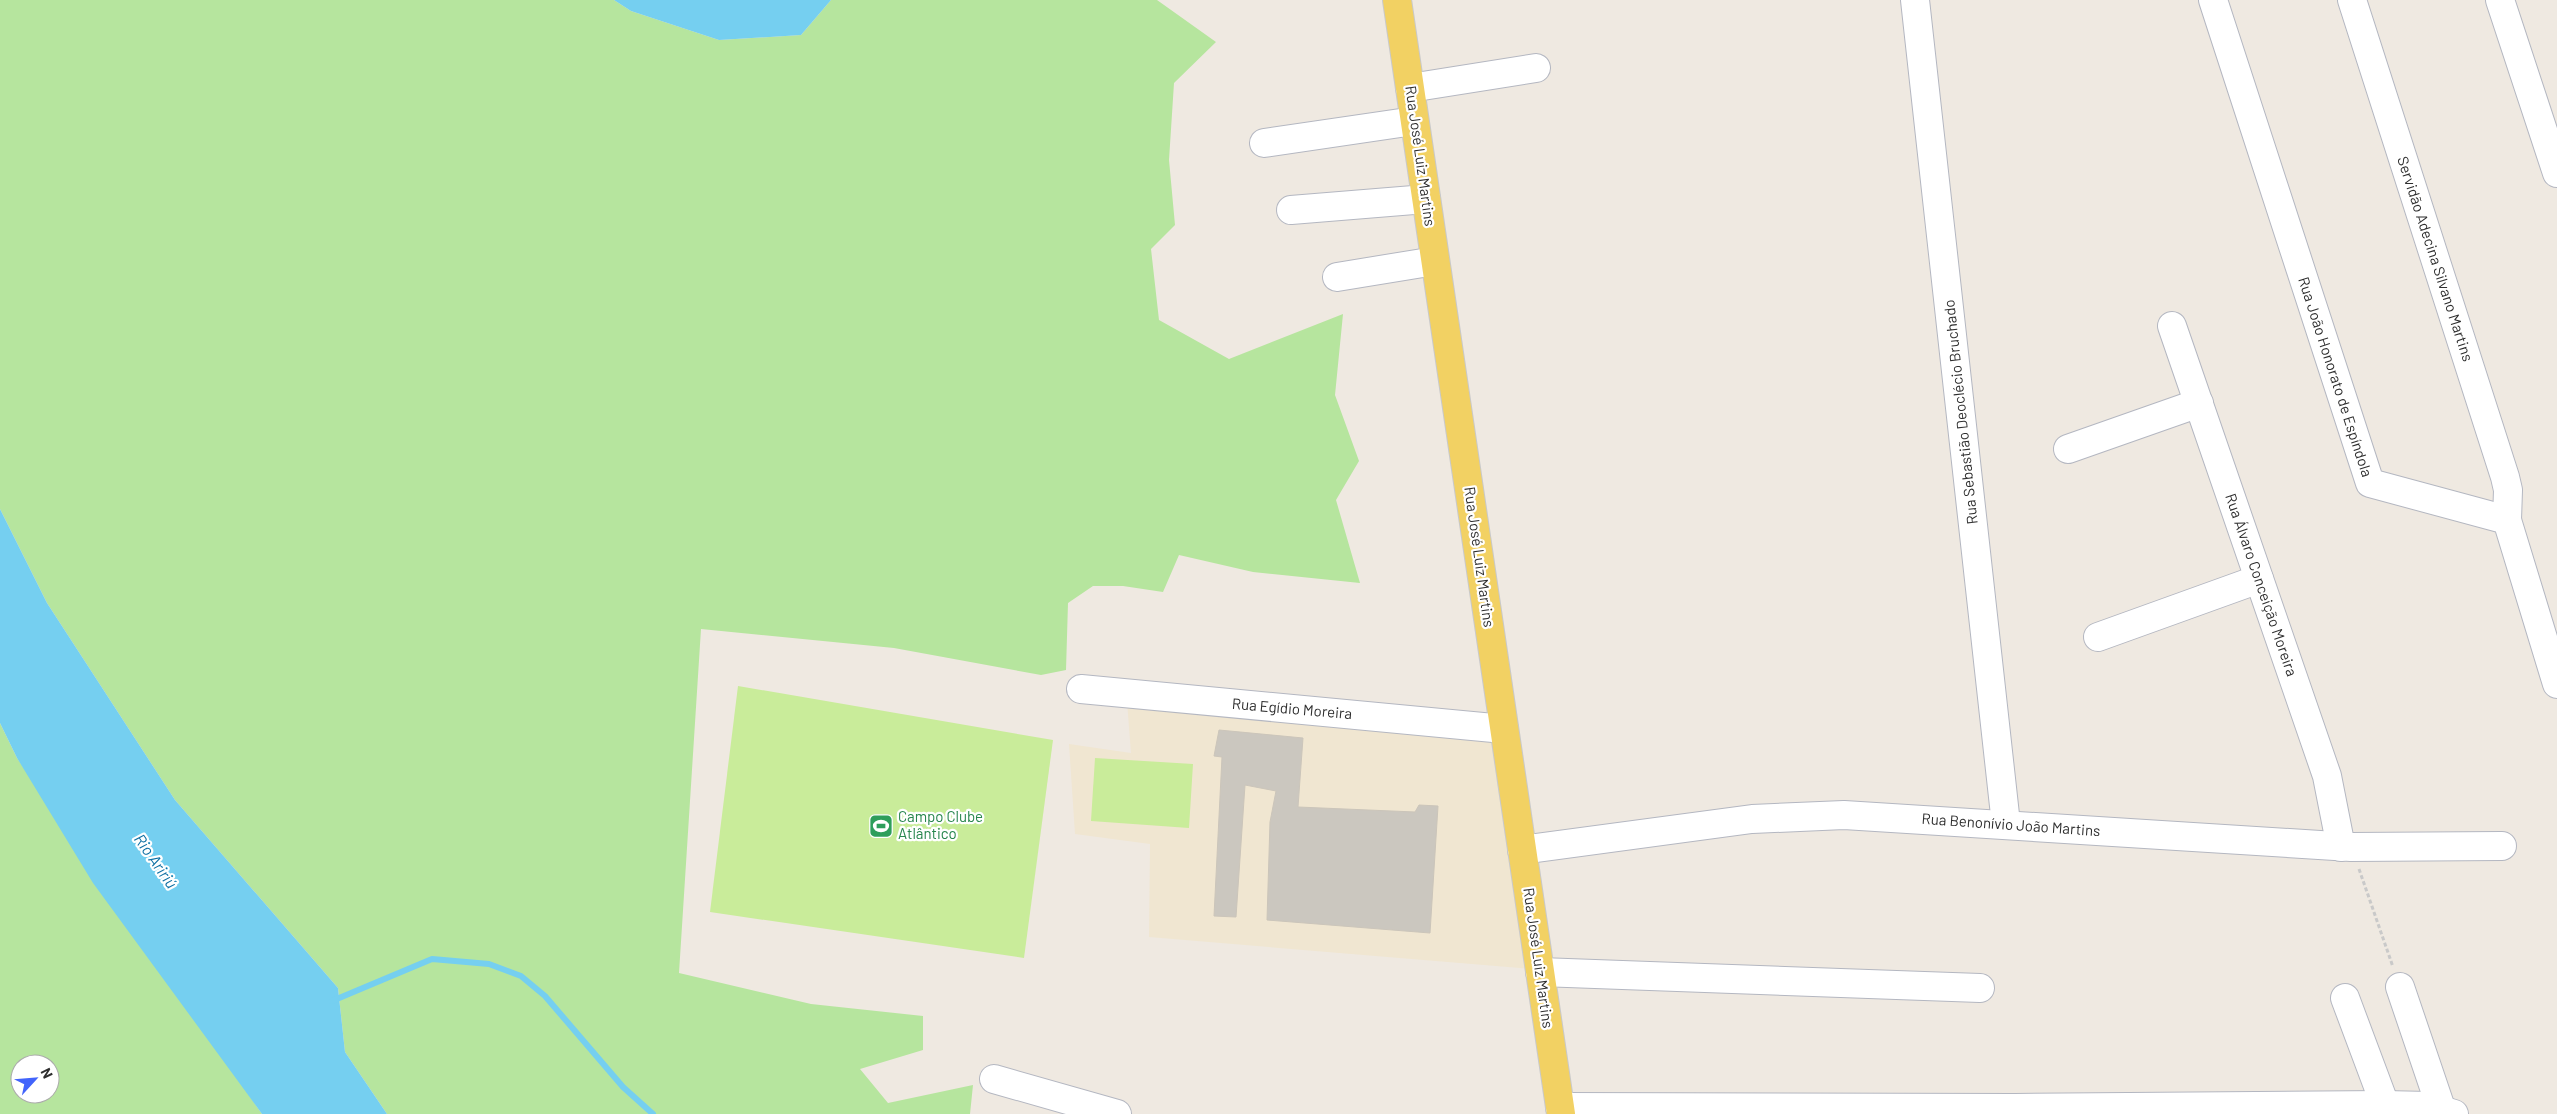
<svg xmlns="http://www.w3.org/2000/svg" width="2557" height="1114" font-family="Barlow,sans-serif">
	<rect width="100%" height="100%" fill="#efe9e1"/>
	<polygon fill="#f0e6d1" points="1127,701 1493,730 1531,969 1149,937 1150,844 1075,834 1069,744 1131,753"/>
	<g fill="#b6e59e" fill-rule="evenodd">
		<polygon points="0,0 614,0 631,11 719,40 801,35 831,0 1157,0 1216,42 1174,83 1169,160 1175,225 1151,249 1159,320 1229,359 1343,314 1335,395 1359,461 1336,500 1360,583 1253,572 1179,555 1163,592 1123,586 1093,586 1068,603 1066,670 1041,675 894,648 701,629 679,973 811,1004 923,1016 923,1050 860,1069 888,1103 973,1085 970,1114 387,1114 345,1052 338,988 175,800 47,603 0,509"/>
		<path d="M0 723 17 758 262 1114H0ZM20 1064H50V1094H20Z"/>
	</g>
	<g fill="#c9ec9a">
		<polygon points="738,686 1053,740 1024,958 710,912"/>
		<polygon points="1095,758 1193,764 1189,828 1091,821"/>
	</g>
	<g fill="#75cff0">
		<polygon points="614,0 831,0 801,35 719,40 631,11"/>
		<polygon points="0,509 47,603 175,800 338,988 345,1052 387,1114 262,1114 93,883 17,758 0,723"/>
	</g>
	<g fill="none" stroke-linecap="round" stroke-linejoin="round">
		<polyline stroke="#75cff0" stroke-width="6" points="332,1001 432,959 489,964 521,976 545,996 623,1087 653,1114"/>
	</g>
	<polygon fill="#cbc7bf" stroke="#cbc5ba" points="1219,730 1303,738 1298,807 1415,812 1419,805 1438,806 1430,933 1267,920 1270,822 1276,791 1245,785 1236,917 1214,916 1222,757 1214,756"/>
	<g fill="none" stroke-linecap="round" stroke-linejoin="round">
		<g stroke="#b4b7c1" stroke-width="30">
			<g id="minor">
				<polyline points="1915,0 2006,824"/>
				<polyline points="2213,0 2370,483 2507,520 2557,684"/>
				<polyline points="2352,0 2505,477 2508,490 2507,520"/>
				<polyline points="2500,0 2557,173"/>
				<polyline points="1410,88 1536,68"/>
				<polyline points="1264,143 1414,121"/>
				<polyline points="1291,210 1426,199"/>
				<polyline points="1337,277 1435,261"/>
				<polyline points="2172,326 2327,776 2341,847"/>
				<polyline points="2068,449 2199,403"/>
				<polyline points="2098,637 2259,579"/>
				<polyline points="1081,689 1504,729"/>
				<polyline points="1522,850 1752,819 1844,815 2351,847 2502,846"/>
				<polyline points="1540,972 1980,988"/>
				<polyline points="2400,987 2443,1114"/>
				<polyline points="2345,998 2385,1105"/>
				<polyline points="994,1079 1117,1114"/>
				<polyline points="1560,1107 2015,1108 2385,1105 2428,1106 2454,1114"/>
			</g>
		</g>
		<g stroke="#c9c9c9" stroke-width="30">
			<polyline id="major" points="1397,0 1561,1114"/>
		</g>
		<polyline stroke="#c9c9c9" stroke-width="3" stroke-dasharray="4 2.5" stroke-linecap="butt" points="2359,869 2393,967"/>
		<use href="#minor" stroke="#fff" stroke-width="28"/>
		<use href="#major" stroke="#f2d163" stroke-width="28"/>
	</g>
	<defs>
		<g id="stadium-square" transform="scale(1.25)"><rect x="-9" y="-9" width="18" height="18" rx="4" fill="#2e9e5b" stroke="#fff"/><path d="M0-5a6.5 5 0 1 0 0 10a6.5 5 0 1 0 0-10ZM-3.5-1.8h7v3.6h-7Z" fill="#fff"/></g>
	</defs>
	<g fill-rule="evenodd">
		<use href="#stadium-square" x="881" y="826"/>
	</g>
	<g text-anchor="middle" stroke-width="4.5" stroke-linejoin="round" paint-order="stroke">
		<g font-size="15" fill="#2e2e2e" stroke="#fff">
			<text transform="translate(1420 156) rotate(82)" y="5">Rua José Luiz Martins</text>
			<text transform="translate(2435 259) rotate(72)" y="5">Servidão Adecina Silvano Martins</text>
			<text transform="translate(2335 377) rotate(72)" y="5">Rua João Honorato de Espíndola</text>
			<text transform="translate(1961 412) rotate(-96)" y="5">Rua Sebastião Deoclécio Bruchado</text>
			<text transform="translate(1479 557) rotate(82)" y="5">Rua José Luiz Martins</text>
			<text transform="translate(2261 585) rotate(71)" y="5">Rua Álvaro Conceição Moreira</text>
			<text transform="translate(1292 709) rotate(5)" y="5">Rua Egídio Moreira</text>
			<text transform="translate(2011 825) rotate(4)" y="5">Rua Benonívio João Martins</text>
			<text transform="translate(1538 958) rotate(82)" y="5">Rua José Luiz Martins</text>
		</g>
		<g font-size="15" fill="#27864d" stroke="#fff" text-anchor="start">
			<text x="898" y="822">Campo Clube<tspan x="898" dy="17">Atlântico</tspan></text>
		</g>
		<g font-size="16" font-style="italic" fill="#0d6fa3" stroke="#fff">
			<text transform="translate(156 861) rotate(55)" y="6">Rio Aririú</text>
		</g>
	</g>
	<g transform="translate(35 1079) rotate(64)"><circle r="24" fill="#ffffff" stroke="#ababab"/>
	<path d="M0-4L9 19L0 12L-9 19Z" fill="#4264fb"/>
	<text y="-8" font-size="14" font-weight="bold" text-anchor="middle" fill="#2e2e2e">N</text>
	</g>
</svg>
